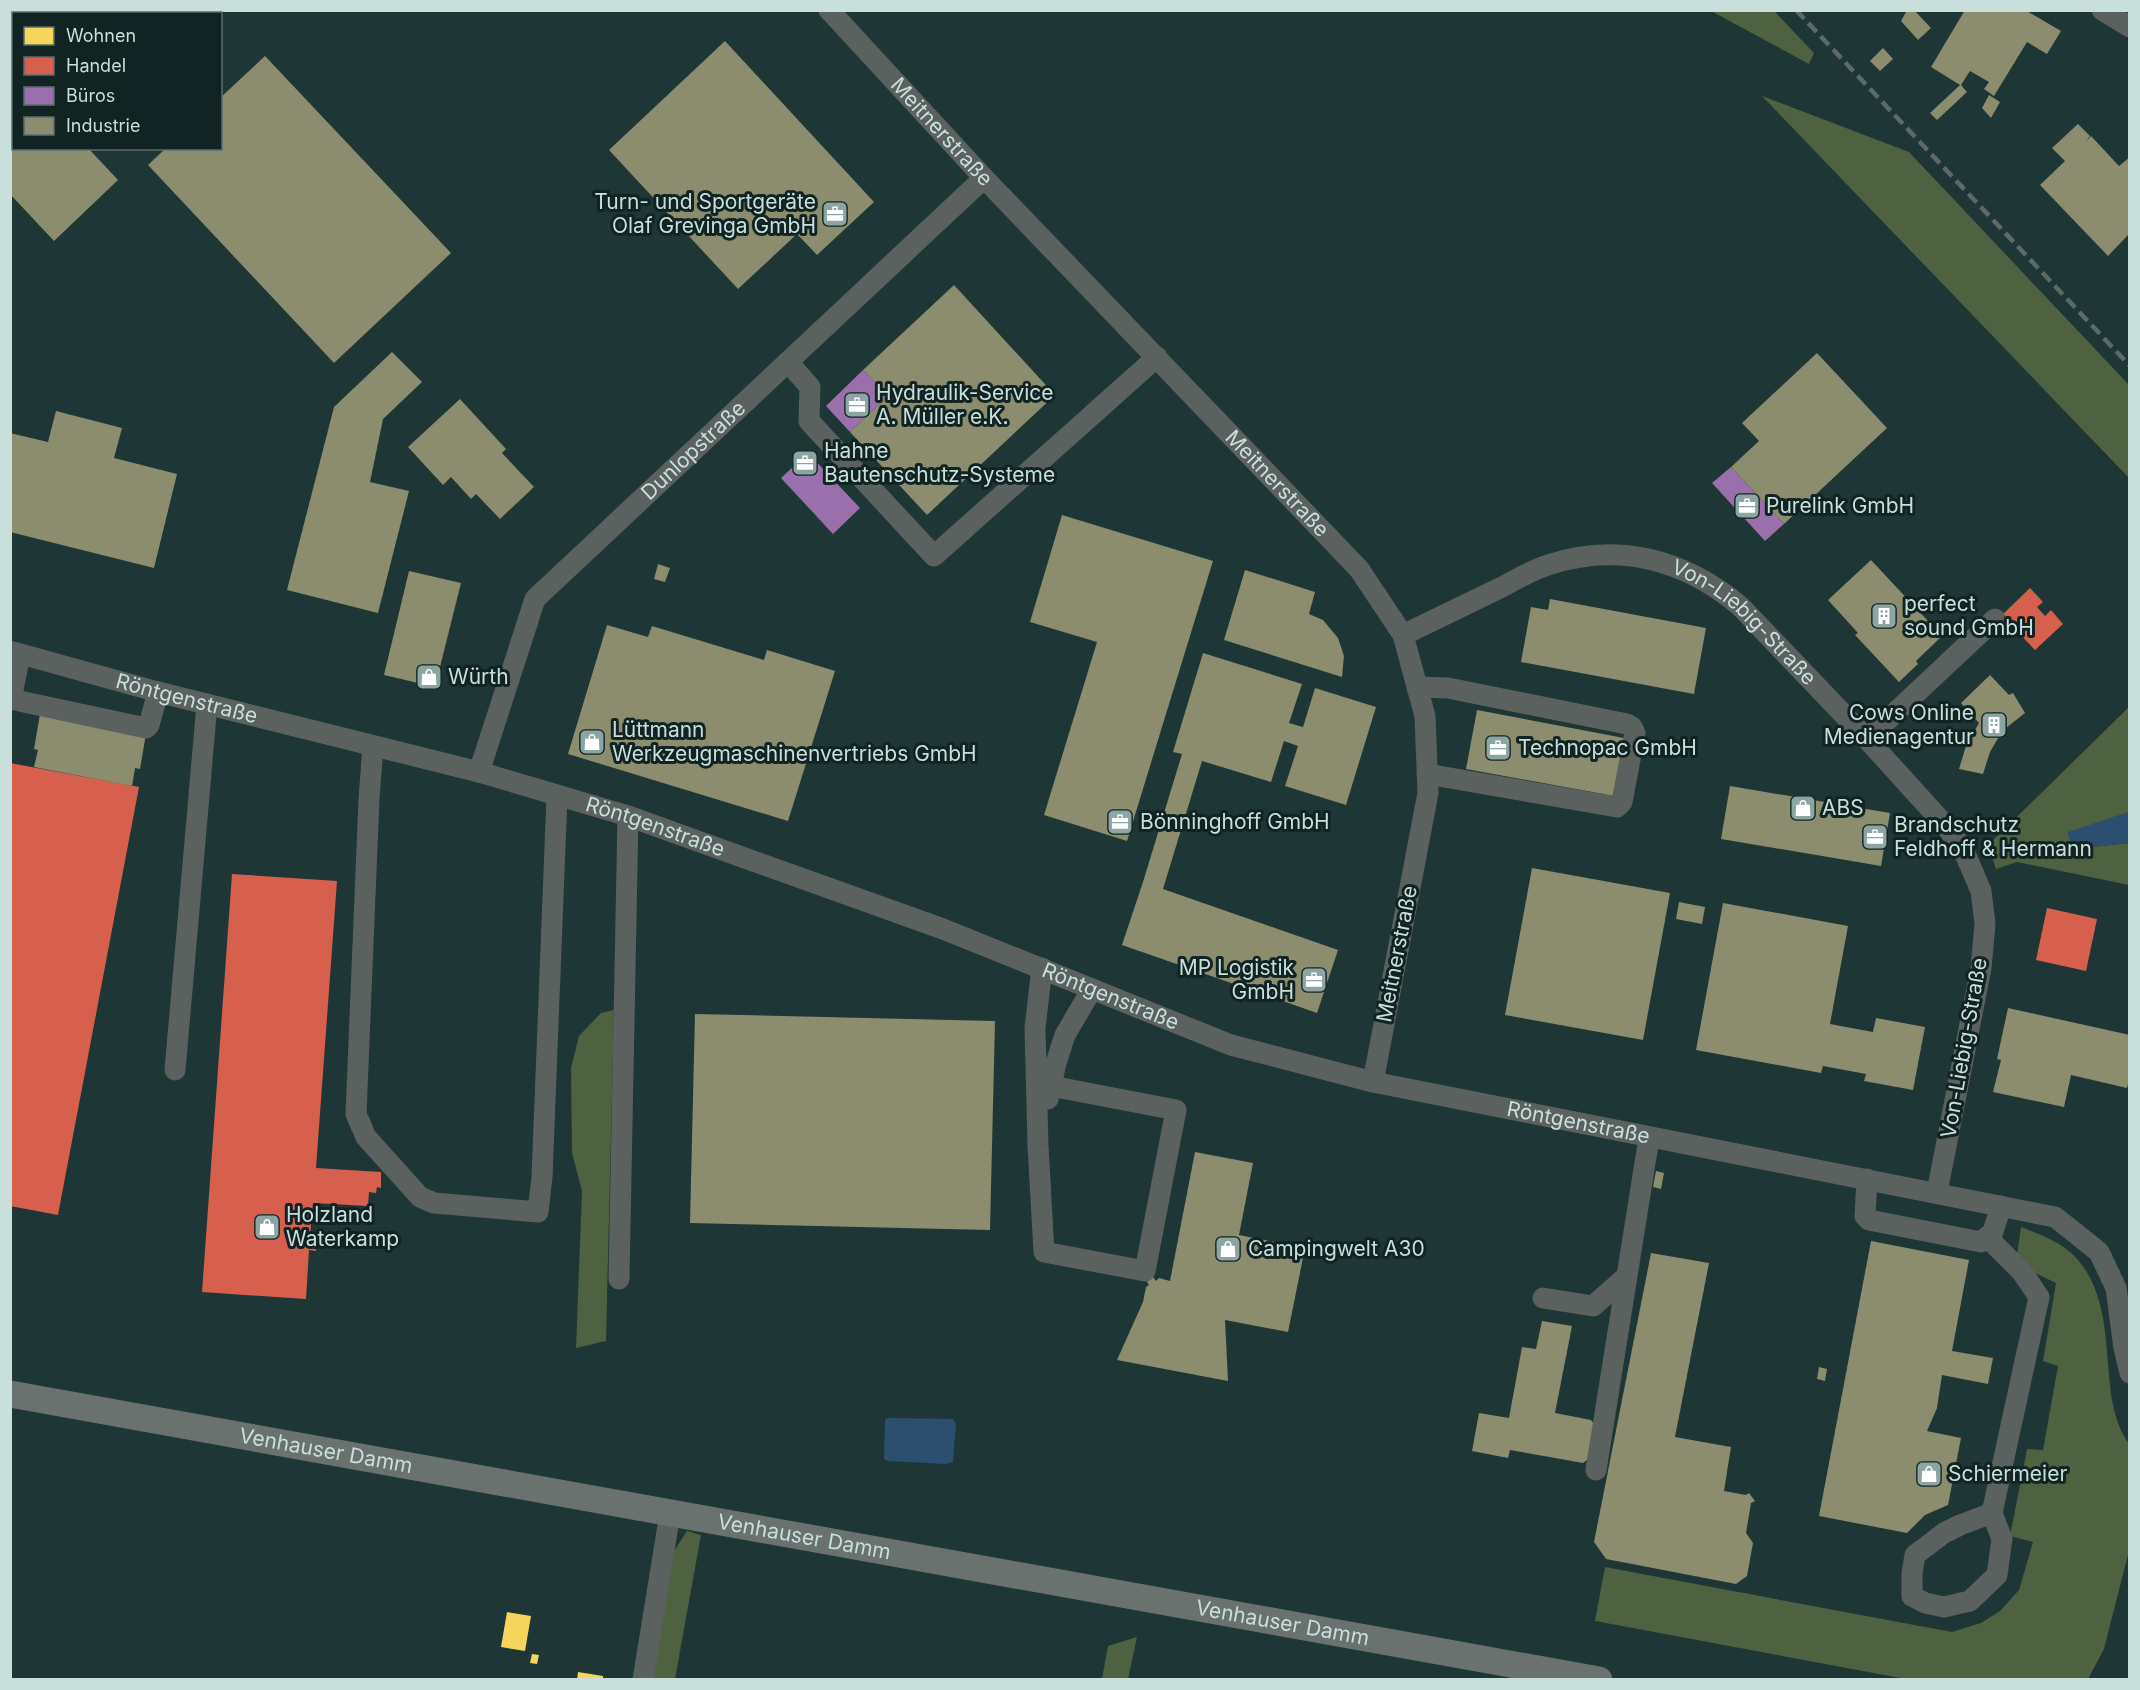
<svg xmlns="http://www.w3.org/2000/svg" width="2140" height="1690" font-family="Inter,sans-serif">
	<rect width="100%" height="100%" fill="#1e3635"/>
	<g fill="#4e6140">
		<polygon points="1711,11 1774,11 1814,53 1809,64"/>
		<polygon points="1762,96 1909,152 2129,385 2129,478"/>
		<polygon points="2129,707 2129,812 2068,833 2073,849 2129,843 2129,885 2017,862 1996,869 1988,845"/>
		<polygon points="614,1010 606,1341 576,1348 582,1191 572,1153 571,1068 579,1036 601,1013"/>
		<path d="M2021 1227C2034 1232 2047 1237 2059 1244 2107 1274 2105 1335 2110 1385 2112 1405 2117 1429 2130 1445L2129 1551 2104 1649 2088 1679H1906L1595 1621 1605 1567 1952 1632 1981 1623 2000 1611 2019 1590 2033 1542 2010 1536 2027 1449 2043 1450 2058 1366 2043 1361 2056 1283 2035 1273 2017 1255Z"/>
		<polygon points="687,1531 701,1535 675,1679 646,1680 672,1554"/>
		<polygon points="1137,1637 1128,1679 1102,1679 1108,1646"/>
	</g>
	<g fill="#2d4f6f">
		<polygon points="2129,812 2129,843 2072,849 2068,832"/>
		<polygon points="888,1418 953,1419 956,1424 953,1462 946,1464 888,1461 884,1459 885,1419"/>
	</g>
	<g fill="#f6d55c">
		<polygon points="507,1612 531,1616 525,1651 501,1647"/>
		<polygon points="532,1654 539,1655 537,1664 530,1663"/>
		<polygon points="578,1672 603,1676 603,1680 577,1680"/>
	</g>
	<g fill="#d6604d">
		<polygon points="2030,588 2043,602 2037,607 2045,616 2051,610 2063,624 2035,650 2002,615"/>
		<polygon points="10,763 139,787 58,1215 10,1206"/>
		<polygon points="232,874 337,881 316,1168 381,1172 381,1188 377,1187 376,1193 369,1192 368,1206 313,1203 310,1237 317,1237 316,1251 309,1250 306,1299 202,1292"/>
		<polygon points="2047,908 2097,919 2086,971 2036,960"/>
	</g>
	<g fill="#9970ab">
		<polygon points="863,370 888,396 850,432 826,406"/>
		<polygon points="808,453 860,508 833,534 781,478"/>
		<polygon points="1731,467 1784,524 1765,541 1712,483"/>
	</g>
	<g fill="#8c8c6e">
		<polygon points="61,10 166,10 169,14 64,14"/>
		<polygon points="1907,10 1914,10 1931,28 1918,40 1901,21"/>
		<polygon points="1965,10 2025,10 2061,31 2047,54 2027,42 1994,96 1984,89 1989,82 1970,71 1961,85 1967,92 1937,120 1930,113 1960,85 1931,67"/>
		<polygon points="725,41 874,202 817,255 797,234 738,289 609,150"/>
		<polygon points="1883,48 1893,59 1880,71 1870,61"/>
		<polygon points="265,56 451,253 334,363 148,165 166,148 220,148 220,98"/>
		<polygon points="10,65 14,68 14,148 88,148 118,180 54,241 10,194"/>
		<polygon points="1989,95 2000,102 1991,118 1982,108"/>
		<polygon points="2078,124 2090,136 2085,142 2091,136 2119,166 2130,157 2130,233 2108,256 2040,185 2065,161 2052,148"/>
		<polygon points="954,285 1055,395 927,515 850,432 888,396 863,370"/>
		<polygon points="392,352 422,382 383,419 370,482 409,491 378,613 287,590 334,407"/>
		<polygon points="1817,353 1887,428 1784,524 1731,467 1759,441 1742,423"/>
		<polygon points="460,399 506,449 502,453 534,487 500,519 476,494 471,499 451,477 443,485 408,447"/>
		<polygon points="56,411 122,428 114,458 177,474 154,568 10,532 10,433 48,442"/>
		<polygon points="1062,515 1213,561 1127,841 1044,815 1097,642 1030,622"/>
		<polygon points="1871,560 1942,636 1916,661 1918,664 1899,682 1855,635 1858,633 1828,600"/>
		<polygon points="658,564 670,568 665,582 654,579"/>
		<polygon points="1245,570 1315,592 1309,614 1323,620 1338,638 1344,656 1342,677 1224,640"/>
		<polygon points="409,571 461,583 435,687 384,675"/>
		<polygon points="1550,599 1706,628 1694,694 1521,662 1531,607 1548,610"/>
		<polygon points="607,625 648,637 652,626 764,660 767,650 835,671 788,821 568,754"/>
		<polygon points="1203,653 1302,684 1289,723 1303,727 1315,688 1376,707 1346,805 1285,786 1298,746 1284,741 1271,782 1202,761 1163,889 1338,950 1317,1013 1122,945 1143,882 1182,754 1173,752"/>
		<polygon points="1990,675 2009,695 2013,693 2025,713 2006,728 1997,740 1990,752 1983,774 1959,769 1966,746 1979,723 1961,703"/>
		<polygon points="1477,710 1624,738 1614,796 1466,769"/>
		<polygon points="40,714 146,734 140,769 135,768 132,786 34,767 38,750 34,749"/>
		<polygon points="1730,786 1890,813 1881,866 1721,839"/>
		<polygon points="1532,868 1670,893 1643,1040 1505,1015"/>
		<polygon points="1679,902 1705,907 1702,924 1676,919"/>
		<polygon points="1723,903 1848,926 1830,1024 1873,1032 1876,1018 1925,1027 1913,1090 1864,1081 1866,1074 1823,1066 1821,1073 1696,1050"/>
		<polygon points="2008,1008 2130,1035 2130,1076 2127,1088 2071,1075 2064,1107 1993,1092 2001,1060 1997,1059"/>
		<polygon points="695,1014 995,1021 990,1230 690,1223"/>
		<polygon points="1195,1152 1253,1163 1239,1235 1305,1248 1288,1332 1225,1320 1228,1381 1117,1360 1143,1302 1146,1287 1149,1285 1147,1282 1153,1277 1156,1281 1159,1278 1170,1281"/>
		<polygon points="1656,1171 1664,1173 1661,1189 1653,1187"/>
		<polygon points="1871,1241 1969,1260 1952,1351 1993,1358 1988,1384 1942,1375 1937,1408 1927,1431 1961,1438 1948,1505 1925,1515 1907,1533 1819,1516"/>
		<polygon points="1651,1253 1709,1263 1675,1437 1731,1447 1724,1491 1746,1495 1749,1493 1755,1501 1751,1503 1746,1533 1753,1543 1747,1576 1736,1584 1606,1559 1594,1542"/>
		<polygon points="1542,1321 1572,1326 1555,1413 1591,1420 1597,1428 1591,1457 1583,1463 1510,1450 1508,1458 1472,1451 1479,1413 1509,1418 1522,1347 1536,1349"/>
		<polygon points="1819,1367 1827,1369 1825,1381 1817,1379"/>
	</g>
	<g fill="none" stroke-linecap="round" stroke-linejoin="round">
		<g stroke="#5a615f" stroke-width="21">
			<path id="s1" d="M829 10 984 178 1359 569 1403 635 1425 716 1428 793 1373 1082"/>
			<polyline points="2102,10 2130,27"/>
			<polyline points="788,362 810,387 809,421 934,556 1157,357"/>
			<path id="s2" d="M1403 635C1436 619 1469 603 1502 587 1517 579 1532 570 1548 565 1618 542 1684 559 1740 606L1867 739 1944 824 1963 849 1981 891 1985 924 1981 968 1937 1192"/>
			<path id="s3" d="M10 651 158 692 479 772 628 816 943 929 1231 1045 1373 1082 2055 1217 2099 1252 2116 1288 2124 1348 2130 1373"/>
			<polyline points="1417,687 1448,688 1627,724 1632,727 1635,733 1622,802 1617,807 1427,774"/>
			<polyline points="10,699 146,728 149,725 158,692"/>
			<polyline points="11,700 20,654"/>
			<polyline points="1867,739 1995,619"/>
			<polyline points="373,746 369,799 356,1114 366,1137 420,1197 434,1203 538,1212 542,1177 557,796"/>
			<path id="s4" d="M479 772 535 599 984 178"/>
			<polyline points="1042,968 1035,1028 1038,1146 1044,1252 1145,1271 1176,1110 1051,1086"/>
			<polyline points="175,1070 207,704"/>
			<polyline points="1048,1099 1056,1063 1065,1035 1092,989"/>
			<polyline points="1867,1179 1865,1216 1869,1220 1981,1242 1993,1232 2001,1206"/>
			<polyline points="1987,1237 2022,1272 2039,1297 1992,1513 1960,1525 1944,1533 1915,1555 1912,1573 1912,1596 1925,1603 1944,1607 1970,1601 1997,1575 2002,1539 1992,1513"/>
			<polyline points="619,1279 628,816"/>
			<polyline points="1543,1298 1593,1306 1625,1278"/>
			<polyline points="1596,1470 1649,1138"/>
			<polyline points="643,1680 670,1513"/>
		</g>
		<path stroke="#69726e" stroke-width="27" id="s5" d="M10 1394 1599 1680"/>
		<polyline stroke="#5e6a67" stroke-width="4.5" stroke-dasharray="12 6" stroke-linecap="butt" points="1796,10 2130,366"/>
	</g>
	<defs>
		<g id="office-square" transform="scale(1.35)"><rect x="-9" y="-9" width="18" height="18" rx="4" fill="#8ca4a2" stroke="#112322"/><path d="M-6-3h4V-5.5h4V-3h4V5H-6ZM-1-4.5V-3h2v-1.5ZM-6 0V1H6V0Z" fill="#fff"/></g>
		<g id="building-square" transform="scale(1.35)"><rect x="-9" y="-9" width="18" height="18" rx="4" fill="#8ca4a2" stroke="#112322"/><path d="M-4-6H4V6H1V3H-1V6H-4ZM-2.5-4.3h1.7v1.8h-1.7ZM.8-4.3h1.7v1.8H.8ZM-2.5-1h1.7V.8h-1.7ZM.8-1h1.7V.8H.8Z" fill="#fff"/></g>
		<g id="shop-square" transform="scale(1.35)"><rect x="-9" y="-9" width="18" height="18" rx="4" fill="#8ca4a2" stroke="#112322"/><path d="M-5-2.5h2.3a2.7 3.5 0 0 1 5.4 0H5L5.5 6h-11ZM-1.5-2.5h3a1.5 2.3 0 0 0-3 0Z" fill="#fff"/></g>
	</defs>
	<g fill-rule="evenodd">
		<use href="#office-square" x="835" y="214"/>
		<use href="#office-square" x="857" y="405"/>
		<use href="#office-square" x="805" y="463"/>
		<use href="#office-square" x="1747" y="506"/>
		<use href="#building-square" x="1884" y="616"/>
		<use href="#shop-square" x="429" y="677"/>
		<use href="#building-square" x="1994" y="725"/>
		<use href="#shop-square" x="592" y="742"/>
		<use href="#office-square" x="1498" y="748"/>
		<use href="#shop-square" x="1803" y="808"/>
		<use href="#office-square" x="1120" y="822"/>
		<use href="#office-square" x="1875" y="837"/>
		<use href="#office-square" x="1314" y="980"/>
		<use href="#shop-square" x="267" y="1227"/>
		<use href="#shop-square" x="1228" y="1249"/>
		<use href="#shop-square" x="1929" y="1474"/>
	</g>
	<g text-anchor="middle" stroke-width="6" stroke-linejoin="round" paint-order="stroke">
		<g font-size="21" fill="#c8dfdc" stroke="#112322">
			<text dy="7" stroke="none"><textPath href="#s1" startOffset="166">Meitnerstraße</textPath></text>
			<text dy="7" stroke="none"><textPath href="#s4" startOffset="399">Dunlopstraße</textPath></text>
			<text dy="7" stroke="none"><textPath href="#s1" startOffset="652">Meitnerstraße</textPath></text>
			<text dy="7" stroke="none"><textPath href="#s2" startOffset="380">Von-Liebig-Straße</textPath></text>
			<text dy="7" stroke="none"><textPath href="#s3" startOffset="183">Röntgenstraße</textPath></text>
			<text dy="7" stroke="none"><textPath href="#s3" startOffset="669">Röntgenstraße</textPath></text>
			<text transform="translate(1397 954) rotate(-79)" y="7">Meitnerstraße</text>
			<text dy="7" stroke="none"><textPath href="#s3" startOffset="1155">Röntgenstraße</textPath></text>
			<text transform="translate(1964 1048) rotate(-80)" y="7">Von-Liebig-Straße</text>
			<text dy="7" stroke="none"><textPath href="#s3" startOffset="1641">Röntgenstraße</textPath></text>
			<text dy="7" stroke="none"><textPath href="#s5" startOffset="321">Venhauser Damm</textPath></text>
			<text dy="7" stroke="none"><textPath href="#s5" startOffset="807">Venhauser Damm</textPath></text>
			<text dy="7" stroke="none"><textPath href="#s5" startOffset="1293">Venhauser Damm</textPath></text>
		</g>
		<g font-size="21" fill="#c8dfdc" stroke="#112322" text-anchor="start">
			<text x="816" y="209" text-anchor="end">Turn- und Sportgeräte<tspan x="816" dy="24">Olaf Grevinga GmbH</tspan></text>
			<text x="876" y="400">Hydraulik-Service<tspan x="876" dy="24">A. Müller e.K.</tspan></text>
			<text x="824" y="458">Hahne<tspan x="824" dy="24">Bautenschutz-Systeme</tspan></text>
			<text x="1766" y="513">Purelink GmbH</text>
			<text x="1904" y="611">perfect<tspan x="1904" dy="24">sound GmbH</tspan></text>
			<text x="448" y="684">Würth</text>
			<text x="1974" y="720" text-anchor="end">Cows Online<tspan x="1974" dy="24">Medienagentur</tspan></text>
			<text x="612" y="737">Lüttmann<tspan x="612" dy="24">Werkzeugmaschinenvertriebs GmbH</tspan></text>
			<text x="1518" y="755">Technopac GmbH</text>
			<text x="1822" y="815">ABS</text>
			<text x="1140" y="829">Bönninghoff GmbH</text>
			<text x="1894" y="832">Brandschutz<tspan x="1894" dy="24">Feldhoff &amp; Hermann</tspan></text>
			<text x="1294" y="975" text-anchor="end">MP Logistik<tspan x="1294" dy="24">GmbH</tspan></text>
			<text x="286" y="1222">Holzland<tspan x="286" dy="24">Waterkamp</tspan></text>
			<text x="1248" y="1256">Campingwelt A30</text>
			<text x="1948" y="1481">Schiermeier</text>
		</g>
	</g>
	<rect width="2140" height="1690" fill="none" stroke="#c8dfdc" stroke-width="24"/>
	<rect x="12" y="12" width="210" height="138" fill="#112322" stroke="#5a6e6c" stroke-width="1.5"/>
	<rect x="24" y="27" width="30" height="18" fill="#f6d55c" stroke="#5a6e6c" stroke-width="1.5"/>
	<text x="66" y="42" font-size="18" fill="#c8dfdc">Wohnen</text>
	<rect x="24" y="57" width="30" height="18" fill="#d6604d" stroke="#5a6e6c" stroke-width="1.5"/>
	<text x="66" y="72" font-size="18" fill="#c8dfdc">Handel</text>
	<rect x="24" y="87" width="30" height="18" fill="#9970ab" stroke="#5a6e6c" stroke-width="1.5"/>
	<text x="66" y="102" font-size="18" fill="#c8dfdc">Büros</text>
	<rect x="24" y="117" width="30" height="18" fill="#8c8c6e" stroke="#5a6e6c" stroke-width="1.5"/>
	<text x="66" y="132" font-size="18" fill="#c8dfdc">Industrie</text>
</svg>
